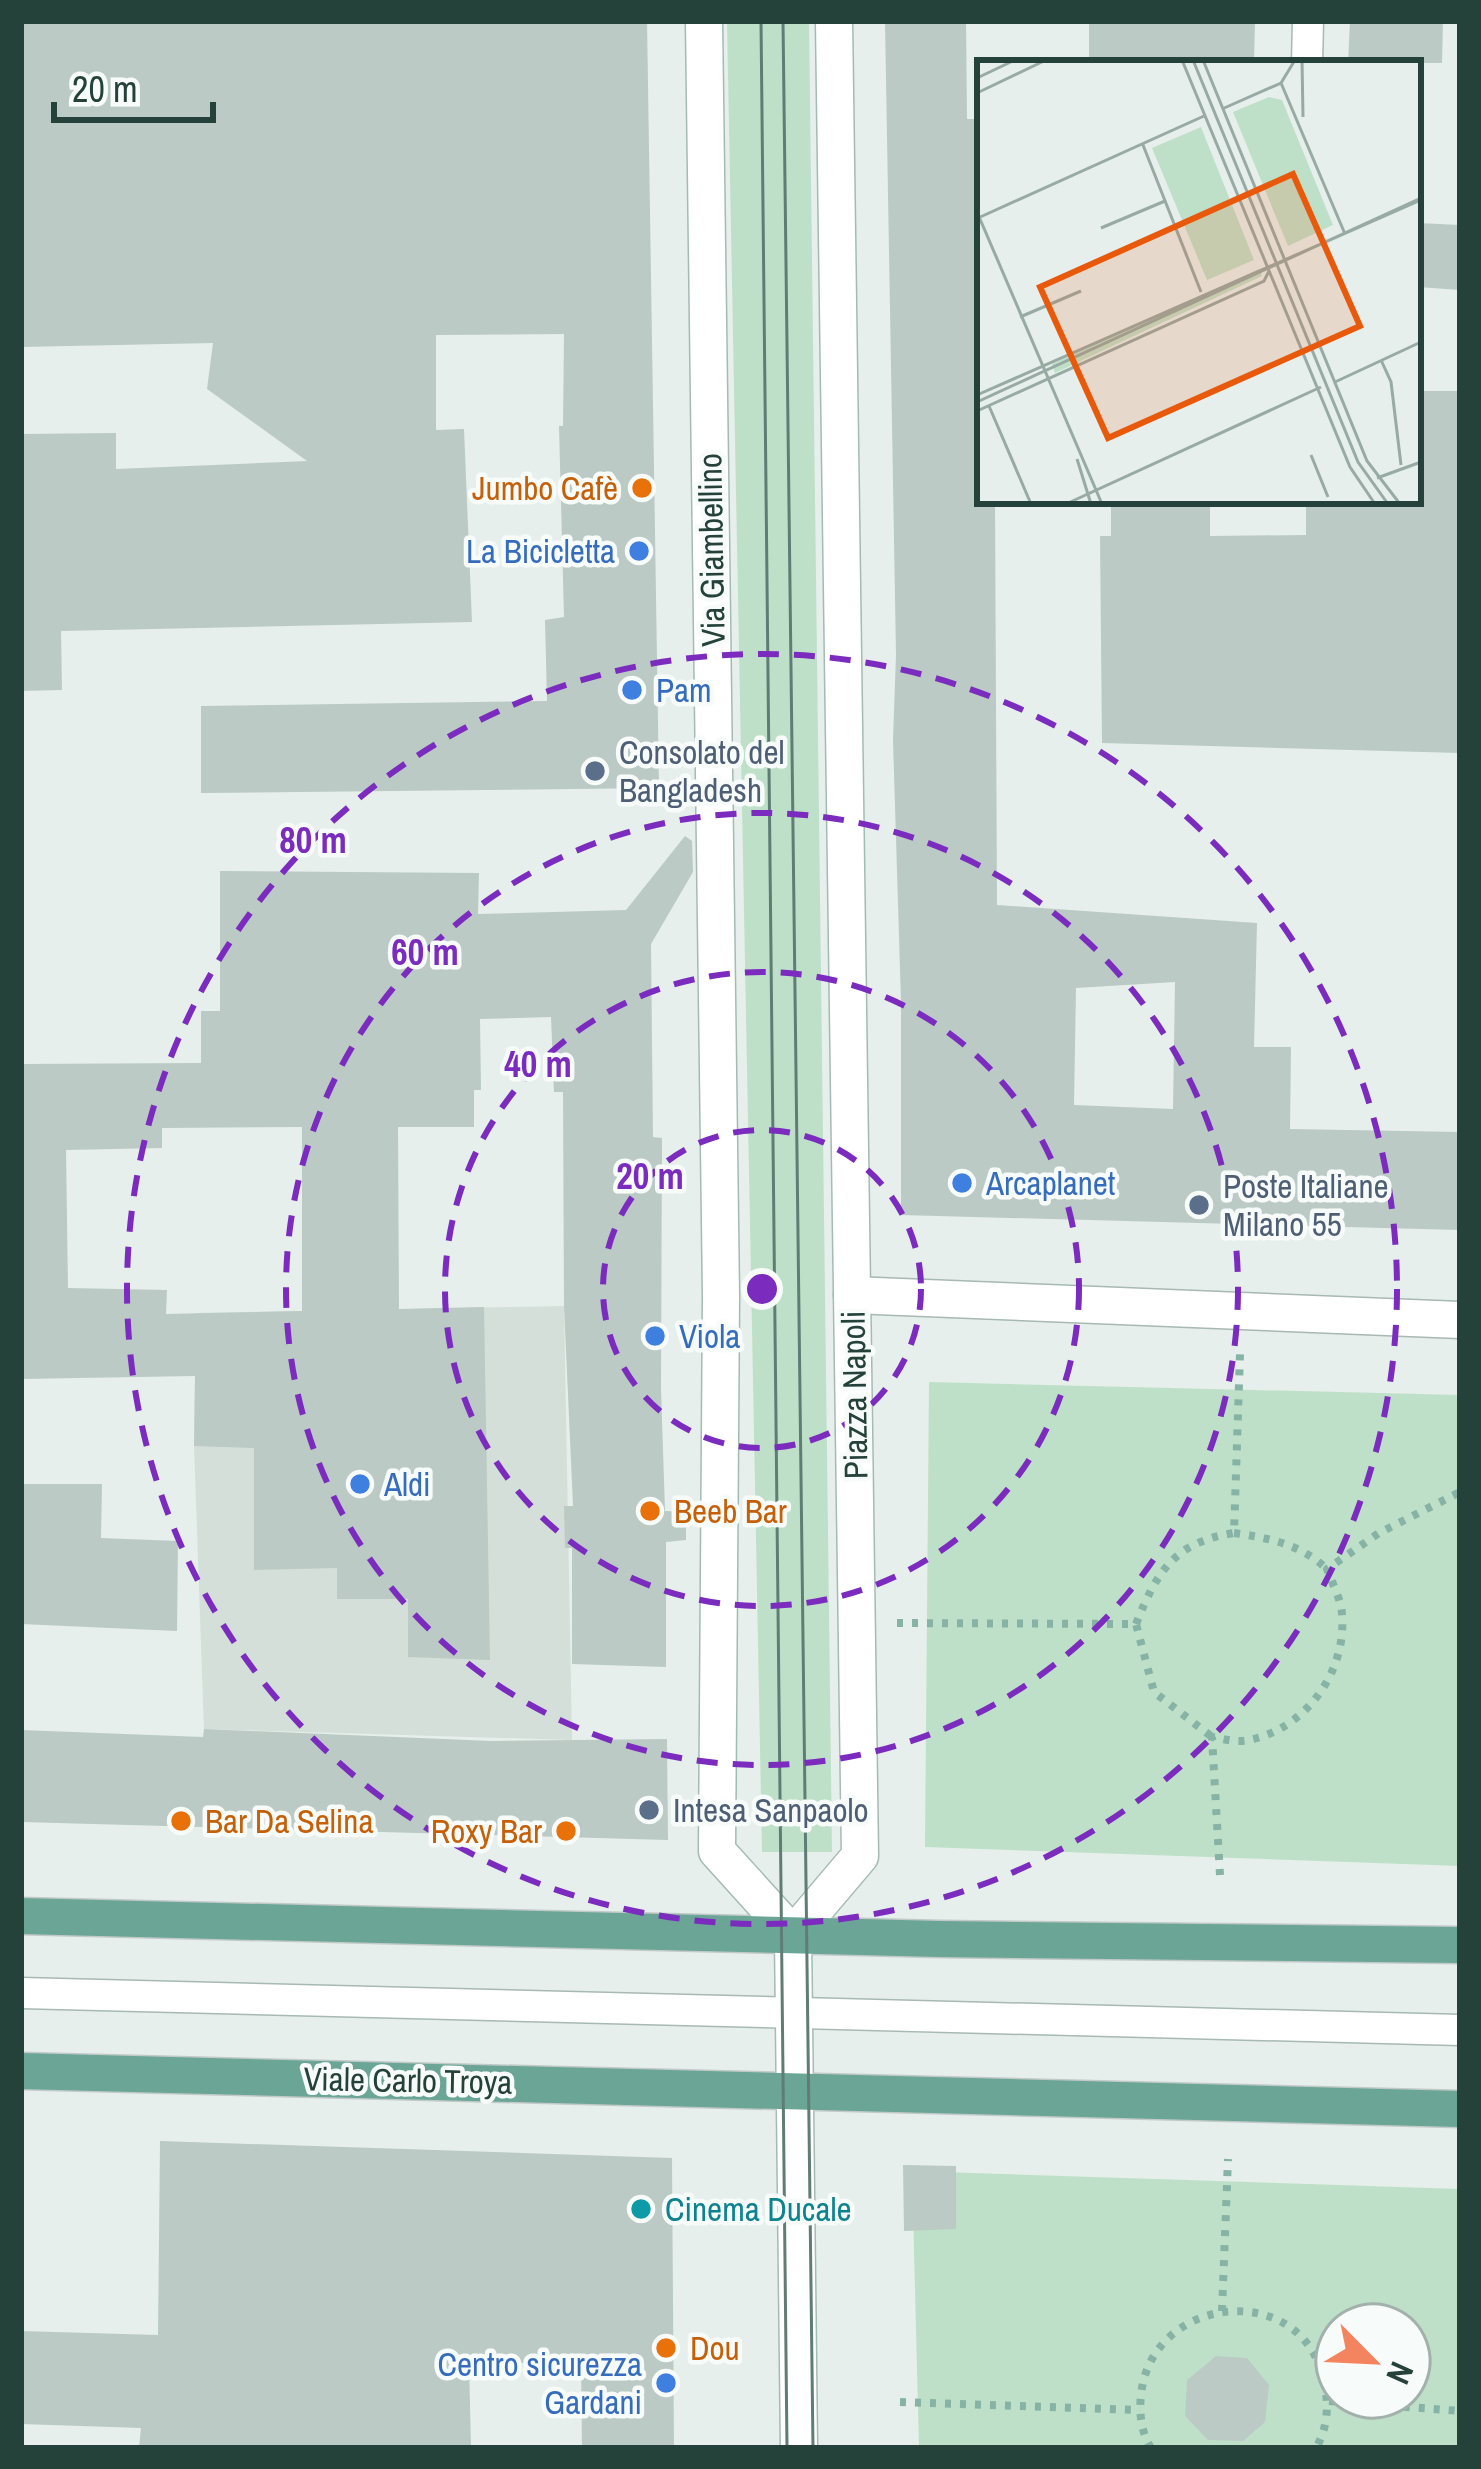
<svg xmlns="http://www.w3.org/2000/svg" width="1481" height="2469" font-family="'Archivo Narrow',sans-serif">
	<rect width="100%" height="100%" fill="#e6efeb"/>
	<polygon fill="#d4dfda" points="564,1306 572,1740 204,1729 194,1446 196,1313"/>
	<g fill="#bfe0c8" fill-rule="evenodd">
		<polygon points="727,21 809,21 832,1852 762,1852"/>
		<polygon points="929,1382 1460,1395 1460,1866 925,1847"/>
		<path d="M912 2171 1460 2189V2448H919ZM1337 2325H1409V2397H1337Z"/>
	</g>
	<g fill="#bbcac4" fill-rule="evenodd">
		<polygon points="21,21 647,21 659,788 201,793 201,706 547,701 545,620 564,617 559,426 563,426 564,334 436,335 436,430 464,429 472,622 61,631 62,690 21,691 21,434 116,433 116,469 307,461 207,389 213,343 21,347"/>
		<path d="M885 21H966L967 119H980V501H995L997 905 1257 923 1254 1047H1291L1290 1129 1460 1132V1230L901 1215V1002L893 740 896 655ZM1175 982 1173 1109 1074 1105 1076 988Z"/>
		<polygon points="1089,21 1255,21 1254,63 1089,63"/>
		<polygon points="1350,21 1443,21 1442,63 1348,63"/>
		<polygon points="1418,223 1460,225 1460,290 1418,287"/>
		<polygon points="1418,391 1460,391 1460,753 1102,743 1100,536 1111,536 1111,501 1210,501 1210,536 1306,535 1306,501 1418,501"/>
		<path d="M685 836 692 841 693 872 651 944 653 1137 662 1138 661 1389 665 1511 686 1512V1540L666 1542V1667L572 1664V1548H565L564 1506H573L564 1306 563 1092H554L551 1017 480 1019 481 1090H474V1127H398L399 1309 484 1307 490 1660 408 1657V1599H337V1568L254 1570V1448L194 1446 195 1376 21 1379V1064L201 1063V1011H220V871L479 873 478 914 626 910ZM302 1127V1311L166 1314 167 1290 68 1288 66 1150 162 1148V1128Z"/>
		<polygon points="21,1484 102,1484 101,1538 178,1541 177,1631 21,1624"/>
		<polygon points="204,1729 491,1741 667,1739 668,1840 21,1822 21,1730 203,1737"/>
		<polygon points="160,2141 672,2158 674,2448 582,2448 581,2363 469,2363 471,2448 139,2448 141,2428 21,2424 21,2331 158,2335"/>
		<polygon points="903,2165 956,2166 956,2229 904,2231"/>
		<polygon points="1216,2356 1247,2358 1269,2385 1265,2422 1243,2441 1208,2440 1185,2416 1187,2380"/>
	</g>
	<g fill="none" stroke-linecap="round" stroke-linejoin="round">
		<g stroke="#a8b8b2" stroke-width="33">
			<g id="lane">
				<polyline points="1307,63 1308,21"/>
				<polyline points="21,1993 1460,2030"/>
			</g>
		</g>
		<g stroke="#a8b8b2" stroke-width="39">
			<polyline id="street" points="852,1295 1460,1320"/>
		</g>
		<g stroke="#a4bbb3" stroke-width="39">
			<g id="secondary">
				<polyline points="704,21 721,1296 717,1851 793,1935"/>
				<polyline points="799,2448 793,1935 860,1856 834,21"/>
			</g>
		</g>
		<g stroke="#c2cac8" stroke-width="39">
			<g id="primary">
				<polyline points="21,1916 940,1939 1460,1945"/>
				<polyline points="21,2071 1460,2109"/>
			</g>
		</g>
		<g stroke="#86b3a5" stroke-width="8" stroke-dasharray="6 9" stroke-linecap="butt">
			<path d="M1234 1533C1269 1538 1300 1544 1327 1569"/>
			<polyline points="897,1623 1136,1624 1154,1692 1212,1737"/>
			<path d="M1136 1624C1157 1571 1175 1542 1234 1533L1240 1354"/>
			<path d="M1220 1875 1212 1737C1223 1739 1237 1743 1249 1740 1306 1729 1347 1671 1342 1614 1341 1599 1332 1583 1327 1569L1379 1533 1460 1492"/>
			<polyline points="1222,2311 1228,2159"/>
			<polyline points="1329,2401 1460,2411"/>
			<polyline points="900,2402 1140,2410"/>
			<path d="M1151 2448C1141 2432 1139 2413 1141 2395 1151 2295 1299 2279 1323 2377 1329 2402 1329 2425 1316 2448"/>
		</g>
		<use href="#lane" stroke="#fff" stroke-width="30"/>
		<use href="#street" stroke="#fff" stroke-width="36"/>
		<use href="#secondary" stroke="#fff" stroke-width="36"/>
		<use href="#primary" stroke="#6aa596" stroke-width="36"/>
		<g stroke="#5f7d75" stroke-width="3">
			<polyline points="761,21 787,2448"/>
			<polyline points="783,21 813,2448"/>
		</g>
	</g>
	<g fill="none" stroke="#7b2cbf" stroke-width="6" stroke-dasharray="21 15">
		<circle cx="762" cy="1289" r="159"/>
		<circle cx="762" cy="1289" r="317"/>
		<circle cx="762" cy="1289" r="476"/>
		<circle cx="762" cy="1289" r="635"/>
	</g>
	<g fill="#e8710a" stroke="#f7fbf9" stroke-width="4.5">
		<circle cx="642" cy="488" r="12"/>
		<circle cx="650" cy="1511" r="12"/>
		<circle cx="181" cy="1821" r="12"/>
		<circle cx="566" cy="1831" r="12"/>
		<circle cx="666" cy="2348" r="12"/>
	</g>
	<g fill="#3f7fe0" stroke="#f7fbf9" stroke-width="4.5">
		<circle cx="639" cy="551" r="12"/>
		<circle cx="632" cy="690" r="12"/>
		<circle cx="962" cy="1183" r="12"/>
		<circle cx="655" cy="1336" r="12"/>
		<circle cx="360" cy="1484" r="12"/>
		<circle cx="666" cy="2383" r="12"/>
	</g>
	<g fill="#5c6f8a" stroke="#f7fbf9" stroke-width="4.5">
		<circle cx="595" cy="771" r="12"/>
		<circle cx="1199" cy="1205" r="12"/>
		<circle cx="649" cy="1810" r="12"/>
	</g>
	<circle fill="#0f9aa8" stroke="#f7fbf9" stroke-width="4.5" cx="641" cy="2209" r="12"/>
	<g text-anchor="middle" stroke-width="9" stroke-linejoin="round" paint-order="stroke">
		<g font-size="33" fill="#c56008" stroke="#f7fbf9" text-anchor="start">
			<text x="618" y="500" text-anchor="end">Jumbo Cafè</text>
			<text x="674" y="1523">Beeb Bar</text>
			<text x="205" y="1833">Bar Da Selina</text>
			<text x="542" y="1843" text-anchor="end">Roxy Bar</text>
			<text x="690" y="2360">Dou</text>
		</g>
		<g font-size="33" fill="#24423a" stroke="#f7fbf9">
			<text transform="translate(711 550) rotate(-91)" y="12">Via Giambellino</text>
			<text transform="translate(854 1395) rotate(-91)" y="12">Piazza Napoli</text>
			<text transform="translate(408 2080) rotate(1)" y="12">Viale Carlo Troya</text>
		</g>
		<g font-size="33" fill="#366cbe" stroke="#f7fbf9" text-anchor="start">
			<text x="615" y="563" text-anchor="end">La Bicicletta</text>
			<text x="656" y="702">Pam</text>
			<text x="986" y="1195">Arcaplanet</text>
			<text x="679" y="1348">Viola</text>
			<text x="384" y="1496">Aldi</text>
			<text x="642" y="2376" text-anchor="end">Centro sicurezza<tspan x="642" dy="38">Gardani</tspan></text>
		</g>
		<g font-size="33" fill="#4e5e75" stroke="#f7fbf9" text-anchor="start">
			<text x="619" y="764">Consolato del<tspan x="619" dy="38">Bangladesh</tspan></text>
			<text x="1223" y="1198">Poste Italiane<tspan x="1223" dy="38">Milano 55</tspan></text>
			<text x="673" y="1822">Intesa Sanpaolo</text>
		</g>
		<g font-size="33" fill="#0d838f" stroke="#f7fbf9" text-anchor="start">
			<text x="665" y="2221">Cinema Ducale</text>
		</g>
	</g>
	<g transform="translate(977 60)">
		<rect width="444" height="444" fill="#e6efeb"/>
		<path d="M292 37 305 40 356 165 311 186 256 52ZM224 67 277 200 230 220 175 88ZM282 209 285 216 78 313 75 304Z" fill="#bfe0c8"/>
		<path fill="none" stroke="#98aaa4" stroke-width="3" d="M205 0 373 407 398 444M216 0 381 402 411 444M226 0 390 401 423 444M325 0 326 57M0 18 38 0M304 23 368 174M0 33 69 0M245 49 304 23 318 0M166 85 224 232M0 152 125 444M1 158 227 56M124 168 188 141M43 257 104 231M404 300 414 322 424 405M358 322 444 282M0 335 444 140M0 342 444 138M12 346 54 444M0 351 287 221 292 211M334 395 351 437M100 399 114 444M400 418 444 402M89 444 344 327"/>
		<path fill="#e8590c" fill-opacity="0.15" stroke="#e8590c" stroke-width="6" d="M316 114 383 266 131 378 63 227Z"/>
		<rect width="444" height="444" fill="none" stroke="#24423a" stroke-width="6"/>
	</g>
	<circle cx="762" cy="1289" r="18" fill="#7b2cbf" stroke="#f7fbf9" stroke-width="6"/>
	<g font-size="36" text-anchor="middle" font-weight="bold" fill="#7b2cbf" stroke="#f7fbf9" stroke-width="9" stroke-linejoin="round" paint-order="stroke">
		<text x="313" y="853">80 m</text>
		<text x="425" y="965">60 m</text>
		<text x="538" y="1077">40 m</text>
		<text x="650" y="1189">20 m</text>
	</g>
	<rect width="1481" height="2469" fill="none" stroke="#24423a" stroke-width="48"/>
	<g transform="translate(1373 2361) rotate(114)"><circle r="57" fill="#f7fbf9" stroke="#a3b1ad" stroke-width="3"/>
	<path d="M0-9L21 45L0 30L-21 45Z" fill="#f4845f"/>
	<text y="-18" font-size="33" font-weight="bold" text-anchor="middle" fill="#24423a">N</text>
	</g>
	<path d="M54 102v18h159v-18" fill="none" stroke="#24423a" stroke-width="6"/>
	<text x="72" y="102" font-size="36" fill="#24423a" stroke="#f7fbf9" stroke-width="9" paint-order="stroke">20 m</text>
</svg>
